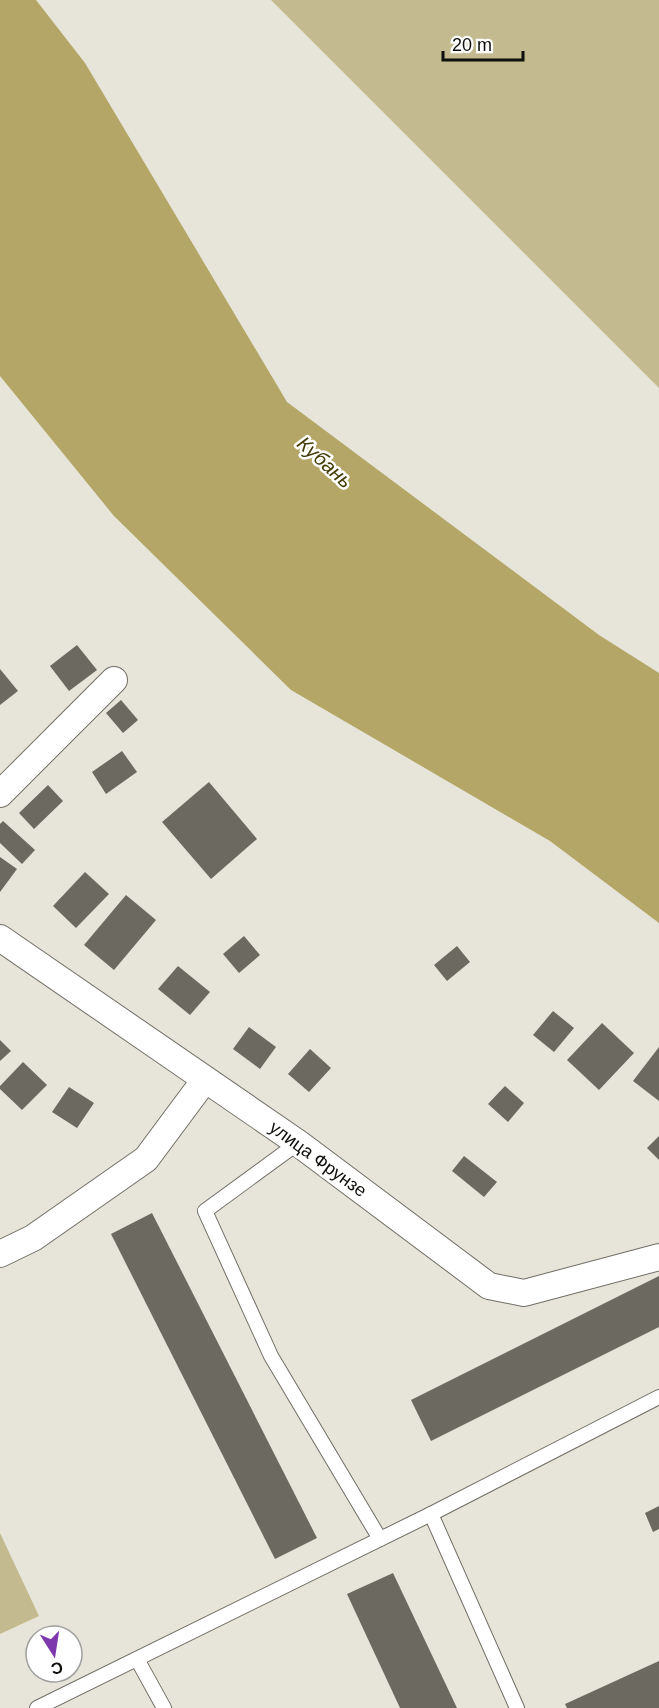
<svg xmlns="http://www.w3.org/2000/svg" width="659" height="1708" font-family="Helvetica,sans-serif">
	<rect width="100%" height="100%" fill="#e7e5da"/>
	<g fill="#c3ba8f">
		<polygon points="271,0 659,0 659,388"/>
		<polygon points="0,1533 39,1616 0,1634"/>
	</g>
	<polygon fill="#b4a666" points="0,0 36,0 85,63 287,402 599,635 659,673 659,923 550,841 291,690 114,516 0,376"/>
	<g fill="#6c6a60">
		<polygon points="77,645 97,670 69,691 50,666"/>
		<polygon points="0,669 18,691 0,705"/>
		<polygon points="121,700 138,720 123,733 106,713"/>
		<polygon points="122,751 137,772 106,794 92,772"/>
		<polygon points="209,782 257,839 211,879 162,822"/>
		<polygon points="48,785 63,801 34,829 19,813"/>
		<polygon points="3,821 35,850 22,864 0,843 0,824"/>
		<polygon points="0,857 17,869 0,892"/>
		<polygon points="85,872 109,894 76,928 53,906"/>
		<polygon points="126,895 156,920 114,970 84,945"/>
		<polygon points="244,936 260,955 239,973 223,954"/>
		<polygon points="457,946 470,962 447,981 434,965"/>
		<polygon points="178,966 210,992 190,1015 158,989"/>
		<polygon points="553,1011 574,1028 554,1052 533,1035"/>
		<polygon points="602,1023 634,1053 599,1090 567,1060"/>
		<polygon points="249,1027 276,1047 260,1069 233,1049"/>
		<polygon points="0,1040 11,1051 0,1061"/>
		<polygon points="659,1047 659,1101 633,1081"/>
		<polygon points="310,1049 331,1068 309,1092 288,1074"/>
		<polygon points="23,1062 47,1085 22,1110 0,1089 0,1086"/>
		<polygon points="505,1086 524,1103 508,1122 488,1104"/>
		<polygon points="69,1087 94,1103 77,1128 52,1112"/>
		<polygon points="659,1136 659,1160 647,1148"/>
		<polygon points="464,1156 497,1182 484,1197 452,1171"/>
		<polygon points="152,1213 317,1538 275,1559 111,1234"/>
		<polygon points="659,1276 659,1327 431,1441 411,1400"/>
		<polygon points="659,1506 659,1529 653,1532 645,1513"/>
		<polygon points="393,1573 457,1708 400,1708 347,1594"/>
		<polygon points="659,1661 659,1708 567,1708 565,1704"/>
	</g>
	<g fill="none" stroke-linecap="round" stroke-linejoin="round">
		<g stroke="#706e65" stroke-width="16">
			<g id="lane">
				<polyline points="298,1143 205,1211 271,1356 380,1539"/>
				<polyline points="431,1514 517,1708"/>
				<polyline points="137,1659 164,1708"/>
				<polyline points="37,1708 431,1514 659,1397"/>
			</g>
		</g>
		<g stroke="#706e65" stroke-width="28">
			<g id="street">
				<polyline points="0,794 114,680"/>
				<polyline points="0,938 298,1143 489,1286 524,1293 659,1257"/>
				<polyline points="0,1254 33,1238 146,1159 204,1081"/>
			</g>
		</g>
		<use href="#lane" stroke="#fff" stroke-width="14"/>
		<use href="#street" stroke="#fff" stroke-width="26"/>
	</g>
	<g text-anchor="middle" stroke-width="5" stroke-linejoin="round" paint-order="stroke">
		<g font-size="18" fill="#0f0f0b" stroke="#fff">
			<text transform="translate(318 1159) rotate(36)" y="6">улица Фрунзе</text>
		</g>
		<g font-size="20" font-style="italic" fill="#453b05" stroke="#fff">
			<text transform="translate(325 462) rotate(42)" y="7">Кубань</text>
		</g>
	</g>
	<g transform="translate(54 1654) rotate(168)"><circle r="28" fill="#ffffff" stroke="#9f9f9d" stroke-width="1.5"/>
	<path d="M0-4.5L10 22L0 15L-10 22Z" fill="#7c38ac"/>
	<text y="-9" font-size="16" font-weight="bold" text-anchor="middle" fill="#0f0f0b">С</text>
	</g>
	<path d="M443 51v9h80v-9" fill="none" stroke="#0f0f0b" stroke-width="3"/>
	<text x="452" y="51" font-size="18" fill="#0f0f0b" stroke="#ffffff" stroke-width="4.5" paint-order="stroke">20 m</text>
</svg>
